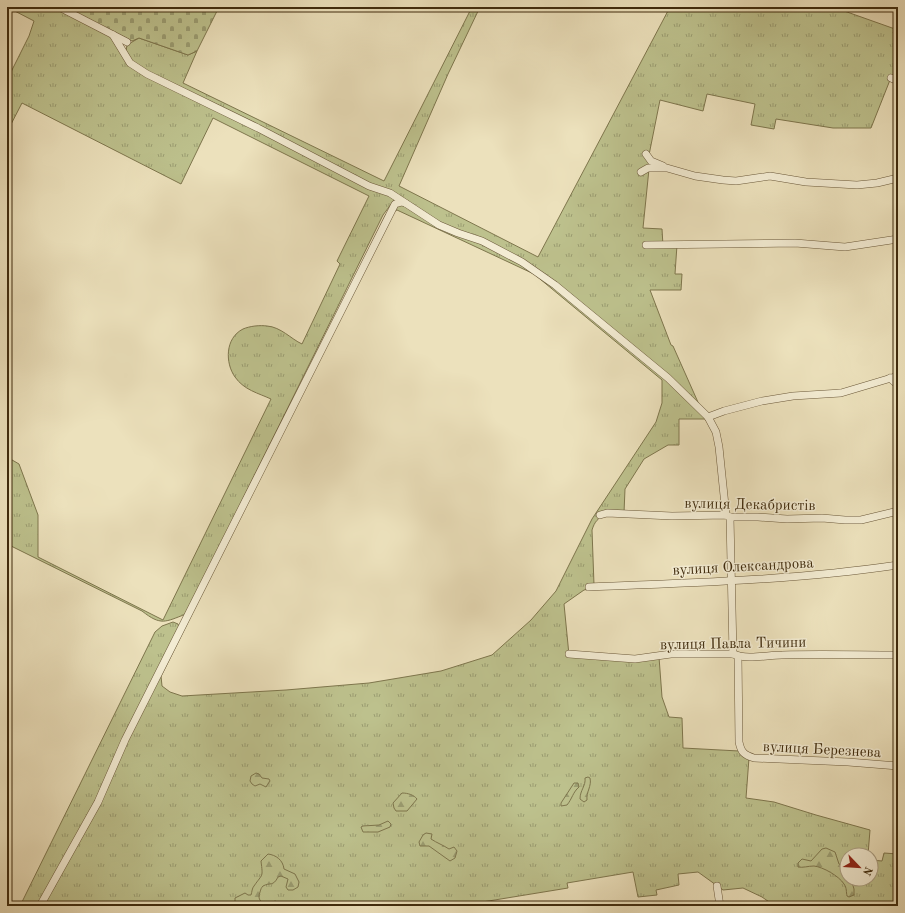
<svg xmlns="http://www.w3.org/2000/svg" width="905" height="913" font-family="'Old Standard TT',serif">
	<defs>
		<pattern id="grass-tufts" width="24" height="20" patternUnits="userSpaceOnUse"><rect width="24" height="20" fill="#bdc18d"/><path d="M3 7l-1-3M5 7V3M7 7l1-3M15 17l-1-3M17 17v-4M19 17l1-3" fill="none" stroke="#9b9d72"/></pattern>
		<pattern id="forest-firs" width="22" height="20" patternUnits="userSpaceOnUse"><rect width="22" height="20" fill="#bdc18d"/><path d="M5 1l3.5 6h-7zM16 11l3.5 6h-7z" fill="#9b9d72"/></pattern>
		<pattern id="cemetery-stones" width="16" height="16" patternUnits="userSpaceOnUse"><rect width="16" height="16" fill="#bdc18d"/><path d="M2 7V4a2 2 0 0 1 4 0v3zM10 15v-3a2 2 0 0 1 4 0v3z" fill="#9b9d72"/></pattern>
	</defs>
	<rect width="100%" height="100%" fill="#ece1bc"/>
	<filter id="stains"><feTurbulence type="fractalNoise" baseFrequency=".005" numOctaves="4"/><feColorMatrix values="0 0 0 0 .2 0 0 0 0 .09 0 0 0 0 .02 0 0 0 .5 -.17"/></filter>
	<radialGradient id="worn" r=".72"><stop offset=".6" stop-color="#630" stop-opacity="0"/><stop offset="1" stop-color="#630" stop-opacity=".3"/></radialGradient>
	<g fill="url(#grass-tufts)" stroke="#7e764d" fill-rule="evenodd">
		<path d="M7 7H55L110 36 128 65 395 199 383 215 186 614C165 622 161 626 142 611L7 544V457L19 464 38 515V557L163 620 271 399C258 393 244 390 235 377 225 363 225 338 243 329 250 326 260 325 267 326 281 327 291 339 302 344L340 264 337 261 369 196 213 118 181 184 22 103 7 132V80L29 36 34 21Z"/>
		<polygon points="472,7 480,7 448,74 399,186 538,257 670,7 833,7 895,29 893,33 898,35 898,82 890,80 871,128 833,128 776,119 774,129 751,125 755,104 707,94 703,111 660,100 649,155 652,159 668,167 649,169 643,228 662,229 663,246 677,245 675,274 682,274 681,290 650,290 671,345 673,346 701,409 555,284 370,184 147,72 132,61 126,51 127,45 139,38 188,55 197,51 183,83 384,181"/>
		<path d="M402 204 533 270 667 379 706 419H679V445H668L644 459 625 489 624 513C609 514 597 513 592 530L594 585 589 589 584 590 564 604 569 655 659 657 662 697 669 717 682 718 683 748 739 751 749 758 746 798 774 802 816 815 870 830 868 855H847V879H871V860L882 861 884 853 898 854V906H775L762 897 743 888 723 890 698 872 678 874 679 885 656 890 657 895 638 897 633 872 567 883 568 888 458 906H41L115 767 386 214ZM397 210 534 274 662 380V403L656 422 592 519 556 591 531 620 492 655 441 671 369 683 286 690 182 696 170 692 162 686 161 676 391 213Z"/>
		<polygon points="173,622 178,624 179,628 99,798 38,906 20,906 155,632 162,626"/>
	</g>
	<g fill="url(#forest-firs)" stroke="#7e764d">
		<polygon points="256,773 259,774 262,778 269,779 270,781 266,787 260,784 255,786 252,784 250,781 251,776"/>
		<path d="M588 777 590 778C592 786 586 792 587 800L584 802 580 799C580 790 586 786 585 778Z"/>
		<path d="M574 783H578L579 787C573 792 572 799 567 805L561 806V803Z"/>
		<path d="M402 793C408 793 414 795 417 799L407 811H396L394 808 393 803Z"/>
		<polygon points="388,821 391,824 390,827 378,832 363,832 361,827 363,826 379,825"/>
		<path d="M426 833 432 834 431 839C437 843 443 845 449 849L454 847 457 851 455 858 450 861 429 846H420L419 842 423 835Z"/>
		<path d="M826 848 835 852 839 864 841 865 844 864 847 860V879H851L854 889V895L849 897 847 896C846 892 847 888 844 884 839 876 823 867 814 866 808 866 803 868 798 867V863L802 859 811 861 822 849Z"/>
		<path d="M268 854C276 855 283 860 284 869L295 874 299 882 298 887 293 890H288L286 887 288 879 281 876 278 877C273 887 270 882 263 886 261 888 261 889 260 892 257 900 261 903 269 904L275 901 278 902V906H242L238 905 235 901V898L245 893 248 895H251C252 892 252 888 254 886 263 873 263 878 261 861Z"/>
	</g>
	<polygon fill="url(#cemetery-stones)" stroke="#7e764d" points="63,7 219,7 197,51 188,55 139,38 132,41"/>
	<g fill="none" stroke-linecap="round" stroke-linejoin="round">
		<g stroke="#6a5839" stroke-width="8">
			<g id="minor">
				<polyline points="59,7 127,42"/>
				<polyline points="113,35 130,63 147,74 258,128 369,186 390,193 439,225 458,233 482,241 522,262 555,285 668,378 708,417 716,432 719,447 726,515"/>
				<polyline points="891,78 898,81"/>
				<polyline points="646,154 651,161 663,166"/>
				<polyline points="641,172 648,168 667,168 695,176 723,180 736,181 770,176 806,182 857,185 877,183 898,178"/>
				<polyline points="646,245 795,243 845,247 898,239"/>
				<polyline points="890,378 898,385"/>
				<polyline points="708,417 724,411 762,401 793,396 841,393 898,376"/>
				<polyline points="600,515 607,513 672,516 726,515 730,517 758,517 787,519 822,518 845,520 861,520 898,511"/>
				<polyline points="730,517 733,654"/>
				<path d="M589 587C692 583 796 580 898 565"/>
				<path d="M569 654 635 659 671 654H733C747 660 767 655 782 655 821 654 859 655 898 655"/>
				<path d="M738 656 739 742C741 752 744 755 754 758L848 762 898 766"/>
				<polyline points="717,886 720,906"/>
				<polyline points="40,906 98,802 125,740 395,204 402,202 405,203"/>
			</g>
		</g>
		<use href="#minor" stroke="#f3ecd3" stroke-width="7"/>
	</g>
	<g text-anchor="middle" stroke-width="3" stroke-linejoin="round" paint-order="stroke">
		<g font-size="15" fill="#3f2b0d" stroke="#f3ecd3">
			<text transform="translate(750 504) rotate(1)" y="5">вулиця Декабристів</text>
			<text transform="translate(743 566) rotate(-3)" y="5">вулиця Олександрова</text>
			<text transform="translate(733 643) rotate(-1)" y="5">вулиця Павла Тичини</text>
			<text transform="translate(822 749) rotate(3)" y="5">вулиця Березнева</text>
		</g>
	</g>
	<rect width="905" height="913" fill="none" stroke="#ece1bc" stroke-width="24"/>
	<rect x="8" y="8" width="889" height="897" fill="none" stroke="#3f2b0d" stroke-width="2"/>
	<rect x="12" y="12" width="881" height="889" fill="none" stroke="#3f2b0d"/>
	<g transform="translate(859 867) rotate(115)"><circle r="19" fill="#f3ecd3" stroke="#ab9f84"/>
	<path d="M0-3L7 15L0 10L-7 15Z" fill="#8f2418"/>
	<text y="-6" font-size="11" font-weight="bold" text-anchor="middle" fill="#3f2b0d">N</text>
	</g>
	<rect width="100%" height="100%" filter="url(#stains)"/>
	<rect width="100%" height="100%" fill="url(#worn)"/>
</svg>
